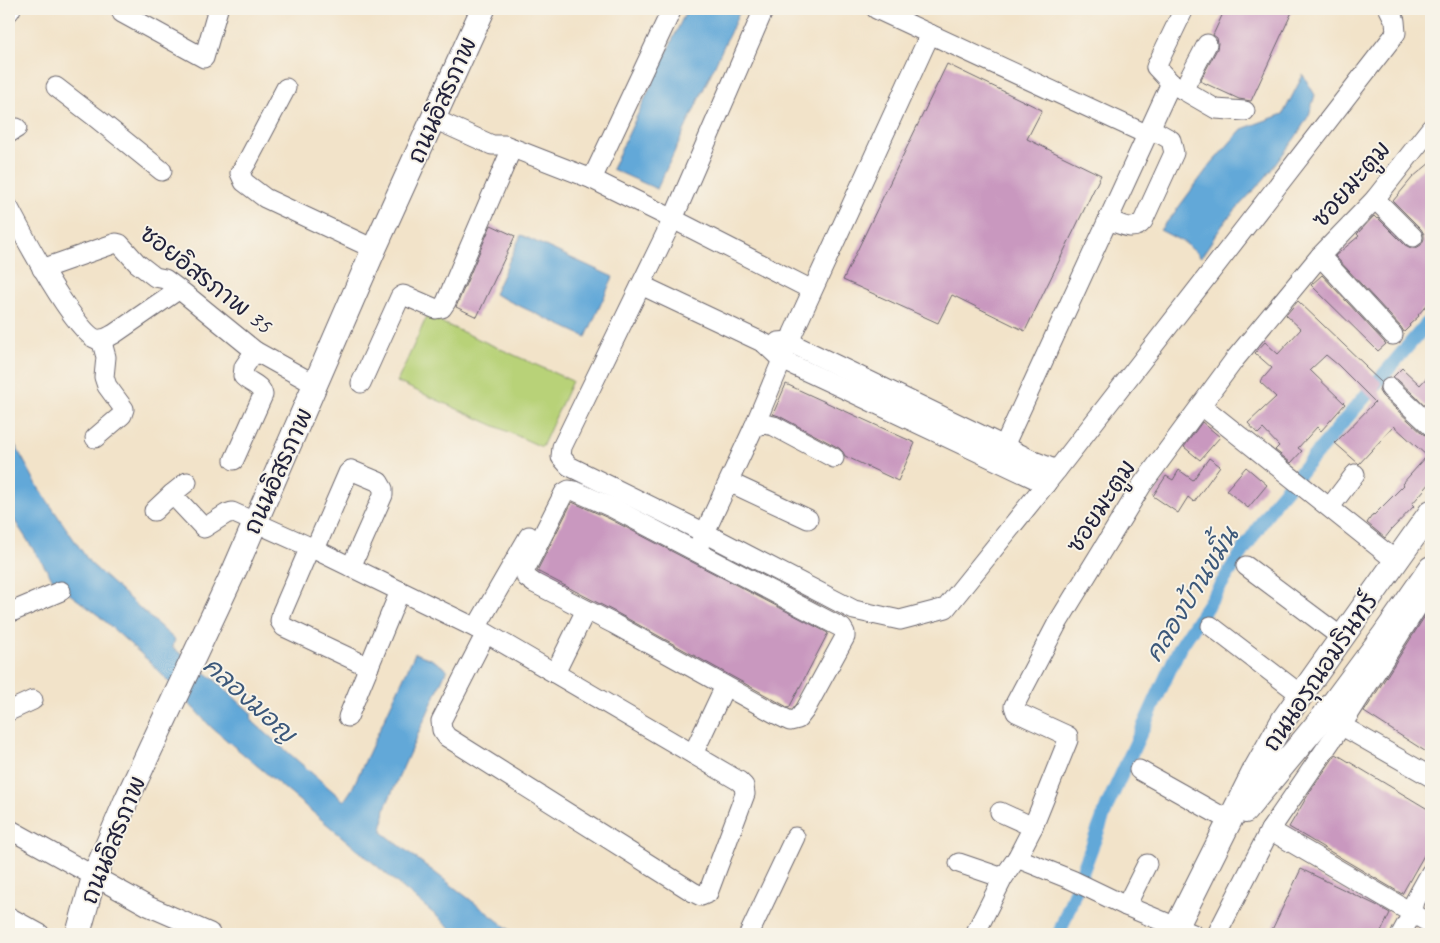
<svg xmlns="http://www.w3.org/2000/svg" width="1440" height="943" font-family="Caveat,'Playpen Sans Thai',sans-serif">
	<rect width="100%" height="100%" fill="#f7f3e8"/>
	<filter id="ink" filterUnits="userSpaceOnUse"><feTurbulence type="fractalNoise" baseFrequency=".02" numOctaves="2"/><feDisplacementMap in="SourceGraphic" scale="10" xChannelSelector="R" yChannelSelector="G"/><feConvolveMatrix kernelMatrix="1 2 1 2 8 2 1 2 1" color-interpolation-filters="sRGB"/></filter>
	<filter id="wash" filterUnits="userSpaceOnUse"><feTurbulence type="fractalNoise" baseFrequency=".0096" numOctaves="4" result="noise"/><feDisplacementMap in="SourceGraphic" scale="20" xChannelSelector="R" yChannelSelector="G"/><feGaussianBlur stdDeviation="1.12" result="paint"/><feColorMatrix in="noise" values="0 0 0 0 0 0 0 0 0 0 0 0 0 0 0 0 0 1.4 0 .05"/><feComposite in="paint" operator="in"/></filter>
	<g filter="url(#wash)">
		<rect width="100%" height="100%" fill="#f2e3c9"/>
		<polygon fill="#b8d278" stroke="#6d7a5a" points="427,316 572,381 542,447 397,382"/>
		<g fill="#62a8d8" stroke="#42658a">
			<polygon points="687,9 741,9 657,189 612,169"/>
			<polygon points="1303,75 1315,95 1309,115 1295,138 1265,178 1226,220 1201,257 1185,243 1160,230 1172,216 1210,165 1242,129 1283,114"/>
			<polygon points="521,235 613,277 586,337 494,294"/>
			<polygon points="9,434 40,490 90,563 175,640 172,647 215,680 251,713 252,721 344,801 352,789 415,653 431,659 447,669 385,808 382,832 515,934 458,934 211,727 149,661 98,615 56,584 9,512"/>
		</g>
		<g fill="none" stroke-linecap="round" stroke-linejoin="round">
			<polyline stroke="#62a8d8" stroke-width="14" points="1059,934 1108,804 1179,649 1275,502 1431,319"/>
		</g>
		<g id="blocks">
			<g fill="#c998bf">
				<polygon points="1225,9 1285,9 1292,12 1251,101 1239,99 1200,81 1217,49 1218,43 1217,38 1213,35"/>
				<polygon points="947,64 1042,110 1027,139 1101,175 1025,331 952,295 938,323 843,280"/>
				<polygon points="1431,162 1431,300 1418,315 1419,316 1409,325 1410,326 1404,332 1401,327 1335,256 1359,236 1357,234 1374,216 1377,219 1378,218 1405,245 1411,248 1416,248 1421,245 1424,239 1424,234 1421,229 1393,201 1413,177"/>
				<polygon points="491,225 515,236 477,317 456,307"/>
				<polygon points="1322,275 1386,344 1378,351 1311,285"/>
				<polygon points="1298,301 1366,366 1365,367 1381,382 1379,391 1382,396 1423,434 1431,437 1431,482 1412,504 1414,506 1392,529 1385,538 1367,523 1373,514 1374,515 1404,485 1402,484 1427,456 1394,426 1359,464 1335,443 1375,402 1338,365 1326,355 1310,370 1345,404 1321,431 1317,427 1298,448 1302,451 1291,463 1275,450 1279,446 1263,429 1258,434 1248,423 1276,397 1260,382 1272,368 1255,353 1265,342 1278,354 1301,329 1286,315"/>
				<polygon points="1402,368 1420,385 1431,373 1431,411 1398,380 1393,377"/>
				<polygon points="786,384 915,443 898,481 845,456 843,452 839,448 779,416 773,414"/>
				<polygon points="1202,422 1220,437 1200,460 1184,447"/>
				<polygon points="1209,458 1220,466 1194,502 1188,497 1178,513 1153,496 1166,476 1173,480 1179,470 1193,480"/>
				<polygon points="1246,467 1267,485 1248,508 1226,490"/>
				<polygon points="572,502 608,518 828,633 789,708 619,614 537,571"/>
				<polygon points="1431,610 1431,755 1364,712 1425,616"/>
				<polygon points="1336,754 1431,811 1431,843 1402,894 1289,827 1311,790"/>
				<polygon points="1301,869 1376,905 1390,913 1380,934 1270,934"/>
			</g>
		</g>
	</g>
	<g filter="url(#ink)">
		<use href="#blocks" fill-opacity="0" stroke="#6b666d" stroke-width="1"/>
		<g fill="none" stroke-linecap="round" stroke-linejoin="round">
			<g stroke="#6b666d" stroke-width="21">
				<g id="minor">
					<polyline points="764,9 673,219 562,447 561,457 569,466 705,533 854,610 900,620 946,608 1057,470 1396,33 1395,21 1389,9"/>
					<polyline points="876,9 1148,135"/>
					<polyline points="9,12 11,9"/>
					<polyline points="122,13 204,58 218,9"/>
					<polyline points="1171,83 1156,67 1184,9"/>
					<polyline points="56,87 95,117 162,171"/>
					<polyline points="286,88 247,162 240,173 244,182 265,198 374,249"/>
					<polyline points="1183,90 1207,44"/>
					<polyline points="434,119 492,145 505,145 592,179 673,219 812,290"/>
					<polyline points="9,133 17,128"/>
					<polyline points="592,179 672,9"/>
					<polyline points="1375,199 1413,237"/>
					<path d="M9 208C21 231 75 332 96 339 103 341 108 337 114 334L175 292 180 291"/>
					<path d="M1108 220C1120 224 1134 233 1143 221L1174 153 1171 140 1150 128"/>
					<polyline points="1320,256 1393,335"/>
					<polyline points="42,269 116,243 120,244 137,263 155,277 165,279 185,294 255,351 316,385"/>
					<polyline points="641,285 764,343 782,360 853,393 1046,484"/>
					<polyline points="778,342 790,341 799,347 1004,446 1034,461 1057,470"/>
					<polyline points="361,383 400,297 403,295 406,296 436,309 442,308 446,302 512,148"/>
					<polyline points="1390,388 1431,426"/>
					<polyline points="1202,406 1396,561"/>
					<polyline points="754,427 790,341 793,333 930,34"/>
					<polyline points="95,438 122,415 124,409 107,386 104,377 106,357 101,339"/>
					<polyline points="1004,446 1171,83 1216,109 1245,111"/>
					<path d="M234 460 263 395C261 384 249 383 243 376L244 367 255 351"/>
					<polyline points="187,482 172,494 204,528 226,514 232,512 310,547 486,633 739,781 744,786 745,794 708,893 701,896 693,892 447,737 442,730 441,721 486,633"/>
					<polyline points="729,482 808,519"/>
					<polygon points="569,490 575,491 613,508 842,628 845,633 845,637 805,710 798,719 790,721 776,714 614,624 534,583 526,577 525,570 564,493"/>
					<polyline points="1330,507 1355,474"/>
					<polyline points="154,511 172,494"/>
					<polyline points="700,543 754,427 764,424 774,426 834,458"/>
					<polyline points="310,547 282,612 280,621 284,627 369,667"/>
					<polyline points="315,549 348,473 351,470 353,471 379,482 383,489 383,495 351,567"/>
					<polyline points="1246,566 1341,637"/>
					<polyline points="9,613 61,591"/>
					<polyline points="1211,626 1300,694"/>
					<polyline points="476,628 529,536"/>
					<polyline points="555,673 586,610"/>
					<polyline points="9,711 33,700"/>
					<polyline points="348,717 400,591"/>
					<polyline points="1330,719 1431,777"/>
					<polyline points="693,754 725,686"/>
					<polyline points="1139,770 1230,821"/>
					<polyline points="1000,812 1033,827"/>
					<polyline points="9,829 148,906 210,933"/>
					<polyline points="1270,830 1431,924"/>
					<polyline points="1017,858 1072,880 1126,906 1193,934"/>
					<polyline points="959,863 1003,878"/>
					<polyline points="1126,906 1147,864"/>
					<polyline points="9,917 40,934"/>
					<polyline points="749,934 795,837"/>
					<polyline points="975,934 1003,878 1017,858 1033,827 1068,740 1068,736 1066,735 1016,712 1014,706 1057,624 1142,485 1235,359 1320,256 1375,199 1431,128"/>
					<polyline points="1217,934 1270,830 1342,725 1416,609 1425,599 1431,595"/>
					<polyline points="1401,934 1412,914 1415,901 1431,872"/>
				</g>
			</g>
			<g stroke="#6b666d" stroke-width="26">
				<g id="major">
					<polyline points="1245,811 1324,716 1384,635 1431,568"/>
					<polyline points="78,934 94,877 126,801 235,569 374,249 483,9"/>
					<polyline points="1173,934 1254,772 1284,719 1431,512"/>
				</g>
			</g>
			<use href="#minor" stroke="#fff" stroke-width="19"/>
			<use href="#major" stroke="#fff" stroke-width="24"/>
		</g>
	</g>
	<g text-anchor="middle" stroke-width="4" stroke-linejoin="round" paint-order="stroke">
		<g font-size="24" fill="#22223b" stroke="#f7f3e8">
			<text transform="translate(442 100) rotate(-66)" y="8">ถนนอิสรภาพ</text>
			<text transform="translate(1351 184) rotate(-49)" y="8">ซอยมะตูม</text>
			<text transform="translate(206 279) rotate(38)" y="8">ซอยอิสรภาพ 35</text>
			<text transform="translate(278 471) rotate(-66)" y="8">ถนนอิสรภาพ</text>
			<text transform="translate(1101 506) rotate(-57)" y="8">ซอยมะตูม</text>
			<text transform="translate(1320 672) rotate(-56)" y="8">ถนนอรุณอมรินทร์</text>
			<text transform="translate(113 840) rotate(-68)" y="8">ถนนอิสรภาพ</text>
		</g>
		<g font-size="25" font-style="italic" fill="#3c587a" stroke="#f7f3e8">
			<text transform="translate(1191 594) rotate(-58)" y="9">คลองบ้านขมิ้น</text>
			<text transform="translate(250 699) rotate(42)" y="9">คลองมอญ</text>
		</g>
	</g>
	<rect width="1440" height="943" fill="none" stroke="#f7f3e8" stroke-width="30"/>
</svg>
